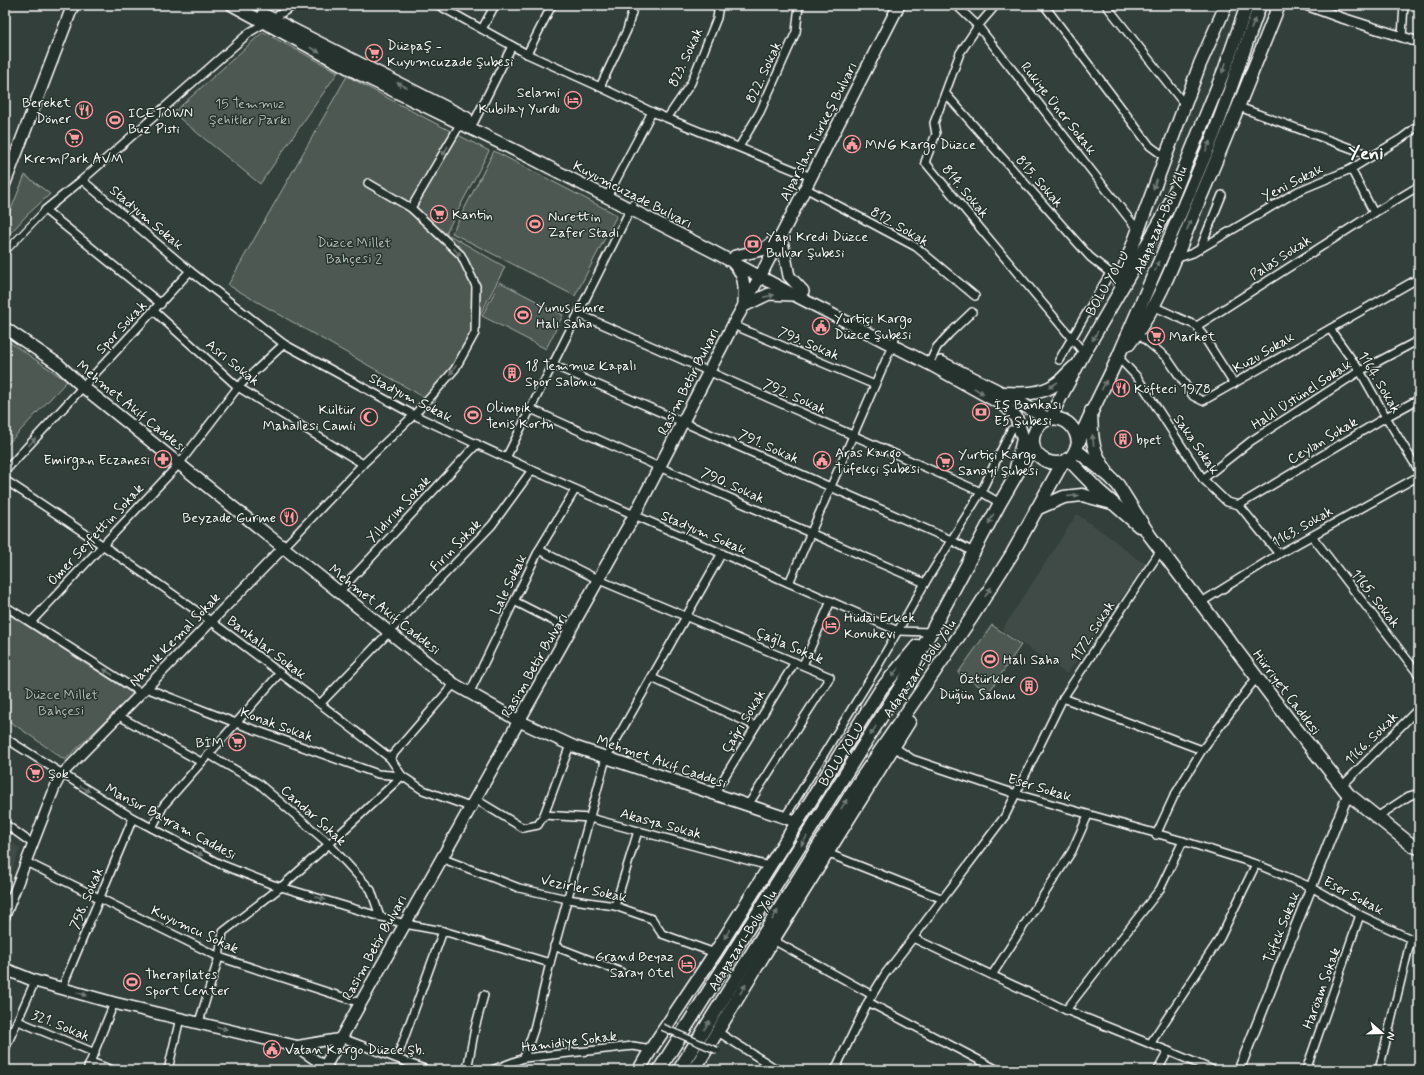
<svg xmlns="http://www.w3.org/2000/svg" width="1424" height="1075" font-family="Mynerve,sans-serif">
	<rect width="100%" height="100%" fill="#333f3a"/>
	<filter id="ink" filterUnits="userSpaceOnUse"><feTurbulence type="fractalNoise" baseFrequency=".025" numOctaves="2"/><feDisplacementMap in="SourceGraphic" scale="8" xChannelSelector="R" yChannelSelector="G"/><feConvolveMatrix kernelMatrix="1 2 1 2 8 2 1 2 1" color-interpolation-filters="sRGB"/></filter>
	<g filter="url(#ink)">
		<g fill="#404c47">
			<polygon points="1077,514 1115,541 1138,560 1146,563 1067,674 1002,630"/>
			<polygon points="5,836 20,849 5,888"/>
		</g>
		<g fill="#4d5853" stroke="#a6aca9">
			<polygon points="263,32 338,72 260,184 173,113"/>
			<polygon points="347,76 408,109 489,151 446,233 505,267 434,403 228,285"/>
			<polygon points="494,151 617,215 575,296 452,233"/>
			<polygon points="25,175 50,194 26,216 5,239 5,224"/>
			<polygon points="500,282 563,315 546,349 482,316"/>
			<polygon points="5,339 67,381 5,447"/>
			<polygon points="5,612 133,694 65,760 5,718"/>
			<polygon points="992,625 1021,645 989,692 958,673"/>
		</g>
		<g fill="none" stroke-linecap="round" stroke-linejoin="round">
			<g stroke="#fff" stroke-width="8">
				<polyline id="pedestrian" points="5,252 45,210"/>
			</g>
			<g stroke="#fff" stroke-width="10">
				<g id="minor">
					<polyline points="438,5 527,54 600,87 652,112 811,177"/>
					<polyline points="956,5 978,26 1138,230"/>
					<polyline points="996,5 978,26 960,53 934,123 936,134 925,162 1084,353"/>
					<polyline points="1044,5 1150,146 1165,157"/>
					<polyline points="1106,5 1185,105"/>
					<polyline points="482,29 495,5"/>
					<polyline points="1402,37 1404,5"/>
					<polyline points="527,54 552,5"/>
					<polyline points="600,87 627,30 634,5"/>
					<polyline points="946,94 1090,257 1119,280"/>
					<polyline points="1239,107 1372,156"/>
					<polyline points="668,117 691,83 717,18 719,5"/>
					<polyline points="474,122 512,46"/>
					<polyline points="739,147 760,112 796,32 799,5"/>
					<polyline points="1351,169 1374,213"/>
					<polyline points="82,180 190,271 284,344 414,415 532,470 898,631 930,632"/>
					<polyline points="368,183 411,208"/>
					<polyline points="805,188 916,247 975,296"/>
					<polyline points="607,197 652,112"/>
					<polyline points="1200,249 1222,195"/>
					<polyline points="1175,259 1193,253 1298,191 1351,169 1402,138 1419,125"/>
					<polyline points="161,304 45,210 82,180 250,32 295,5"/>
					<polyline points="1153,306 1197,326 1374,213 1419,186"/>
					<polyline points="154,311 238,387 363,464"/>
					<polyline points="579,314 981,492 1000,503"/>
					<polyline points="733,325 875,385"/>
					<polyline points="1197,326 1234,384"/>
					<polyline points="1330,329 1360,371 1386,417 1419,471"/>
					<polyline points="1137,333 1167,358 1193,396 1203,401 1419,278"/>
					<polyline points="1118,357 1137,377 1203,479 1227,502 1239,505 1279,554"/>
					<polyline points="1059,360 1110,273"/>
					<polyline points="929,364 937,347 949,334 972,312"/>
					<polyline points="553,365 951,540 973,552"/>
					<polyline points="531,409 659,467 925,583"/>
					<polyline points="506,458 633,204"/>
					<polyline points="5,471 190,271"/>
					<polyline points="1203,479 1251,441 1360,371 1419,340"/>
					<path d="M5 480C75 526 144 573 212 622 272 666 331 712 390 758L402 776 423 790 470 807"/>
					<polyline points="1239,505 1386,417 1419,399"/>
					<polyline points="1312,536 1419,675"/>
					<polyline points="283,548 363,464 414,415 435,392 455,369 475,333 476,286 461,255 411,208 462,121"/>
					<polyline points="539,550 599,580 830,677 748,805"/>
					<polyline points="789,583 895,339"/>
					<polyline points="339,592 477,444"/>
					<polyline points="514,601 571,630"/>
					<polyline points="1200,603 1279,554 1419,476"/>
					<polyline points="5,606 141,693"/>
					<polyline points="31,622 179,464 238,387 284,344"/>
					<polyline points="803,665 831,601"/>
					<polyline points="652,678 755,726"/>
					<polyline points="146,688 236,723 378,774 402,776"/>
					<polyline points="469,694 539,550 575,490"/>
					<polyline points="1063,698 1202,750"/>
					<polyline points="320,704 492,525 532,470"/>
					<polyline points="119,716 201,762"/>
					<polyline points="5,738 133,818 220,864 271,884 405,924 443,931 550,963"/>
					<polyline points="894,747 912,759 1016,794 1183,841 1160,889 1066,1010"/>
					<polyline points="208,754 258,783 329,844 371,890 380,917"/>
					<polyline points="390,758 454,684"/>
					<polyline points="1342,786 1419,708"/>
					<polyline points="714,794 795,662"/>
					<polyline points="475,799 523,828 538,825 544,815 570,745"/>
					<polyline points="544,815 590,818 769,866"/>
					<polyline points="785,817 875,671 925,583 981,492 1011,430"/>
					<polyline points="1377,817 1409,796 1419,793"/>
					<polyline points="5,824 33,844"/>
					<polyline points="152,828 164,805 280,673"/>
					<polyline points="1156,835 1174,796 1202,750 1257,677"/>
					<polyline points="1183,841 1256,864 1311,887 1360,915 1411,939 1419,945"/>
					<polyline points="827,853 943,899"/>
					<polyline points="441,858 519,888 567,899 615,906 652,919 662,934 715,953"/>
					<polyline points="26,862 219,957 361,1003"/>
					<polyline points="615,906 638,831"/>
					<polyline points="913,938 1066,1010 1168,1051 1213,1070"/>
					<polyline points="773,940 872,995"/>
					<polyline points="554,946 621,972"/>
					<polyline points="992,975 1072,851 1088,815"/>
					<polyline points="62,988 133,818"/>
					<polyline points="868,1002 998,1070"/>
					<polyline points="18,1021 95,1053"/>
					<polyline points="199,1022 219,957 223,932 281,887 329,844 402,776"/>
					<polyline points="718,1032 778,1070"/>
					<polyline points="342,1038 427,1070"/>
					<polyline points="1150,1044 1220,938 1256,864"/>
					<polyline points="5,1049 35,981"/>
					<polyline points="397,1058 443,931"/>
					<polyline points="524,1058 534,1029 550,963 606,758 722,553"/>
					<polyline points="91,1062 112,1070"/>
					<polyline points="87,1070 114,1003"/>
					<polyline points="168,1070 180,1018"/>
					<polyline points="467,1070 475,1028 484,995"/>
					<polyline points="492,1070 524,1058 633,1046 651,1049"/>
					<polyline points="835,1070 868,1002 885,974 913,938 1005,816 1063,698 1161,550"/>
					<polyline points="1158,1070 1168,1051"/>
					<polyline points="1306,1070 1360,915"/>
					<polyline points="1379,1070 1411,939"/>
				</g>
			</g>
			<g stroke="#fff" stroke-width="12">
				<g id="tertiary">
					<polyline points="1306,5 1339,17 1412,40 1419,41"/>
					<polyline points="5,916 55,787 62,774 283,548"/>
					<polyline points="295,1046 342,1038"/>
					<polyline points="295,1046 330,1070"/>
					<polyline points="1239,1070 1348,794"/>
				</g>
			</g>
			<g stroke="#fff" stroke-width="14">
				<g id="secondary">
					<polyline points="232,5 359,74 533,159 714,252 798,297 929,364 1006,407 1016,417"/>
					<polyline points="263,14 467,118"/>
					<polyline points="5,183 73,5"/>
					<polyline points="781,236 789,276 803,291"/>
					<polyline points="735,256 762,250 777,239"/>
					<path d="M734 264C746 277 744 287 744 304"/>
					<polyline points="744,306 769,294 792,295"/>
					<polyline points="5,328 58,364 83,387 454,684 519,721 575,747 798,822"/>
					<polyline points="941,362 1003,393"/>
					<polyline points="5,969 35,981 114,1003 295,1046"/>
					<polyline points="323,1070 634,516 733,325 763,271 899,5"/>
				</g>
			</g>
			<g stroke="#fff" stroke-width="15">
				<g id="primary">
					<path d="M1091 411C1092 436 1091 450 1106 470"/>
					<polyline points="1076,450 1109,476 1118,485 1150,536 1290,721 1348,794 1413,846 1419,848"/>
					<polyline points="1068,459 1098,490 1139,526"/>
					<polyline points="1036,509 1064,497 1082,495 1112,503"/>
				</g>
			</g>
			<g stroke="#fff" stroke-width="15">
				<g id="trunk">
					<polyline points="1119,282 1200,64 1226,5"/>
					<path d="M1129 344C1160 304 1177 254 1196 208 1225 141 1252 73 1279 5"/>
					<path d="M1003 393C1022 394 1040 395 1056 384 1062 380 1068 372 1074 367"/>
					<polyline points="1004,394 1048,419"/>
					<polyline points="1016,417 1023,439 1016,468"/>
					<polyline points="1052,418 1056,406 1084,353 1168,208 1225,68 1247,5"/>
					<path d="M1078 444C1076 411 1036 411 1033 439 1031 460 1058 471 1072 456 1076 451 1077 445 1080 439 1091 410 1107 383 1119 355 1150 282 1183 209 1213 136 1230 93 1244 49 1260 5"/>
					<polyline points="639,1070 651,1049 715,953 881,689 917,646"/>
					<polyline points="659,1070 909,673 1000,503 1033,446"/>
					<polyline points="679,1070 854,789 972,617 1012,554 1063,462"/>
					<polyline points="694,1070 773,940 909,722"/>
				</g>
			</g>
			<use href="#pedestrian" stroke="#26332d" stroke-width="5.5"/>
			<use href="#minor" stroke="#26332d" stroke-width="7"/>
			<use href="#tertiary" stroke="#26332d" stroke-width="9"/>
			<use href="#secondary" stroke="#26332d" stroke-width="11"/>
			<use href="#primary" stroke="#26332d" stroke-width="12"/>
			<use href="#trunk" stroke="#26332d" stroke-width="12"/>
			<g stroke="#fff" stroke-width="8" stroke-linecap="butt">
				<polyline id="pedestrian-bridge" points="662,1027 718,1051"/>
			</g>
			<use href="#pedestrian-bridge" stroke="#26332d" stroke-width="5.5"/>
		</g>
		<defs><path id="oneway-solid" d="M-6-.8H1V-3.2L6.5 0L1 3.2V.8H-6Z"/></defs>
		<g fill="#727a76">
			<use href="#oneway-solid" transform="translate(1253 24) rotate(-70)"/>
			<use href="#oneway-solid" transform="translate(315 50) rotate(28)"/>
			<use href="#oneway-solid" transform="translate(1224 68) rotate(111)"/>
			<use href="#oneway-solid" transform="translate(402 85) rotate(-153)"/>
			<use href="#oneway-solid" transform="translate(1208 146) rotate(-67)"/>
			<use href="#oneway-solid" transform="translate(445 151) rotate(120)"/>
			<use href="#oneway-solid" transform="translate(1155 184) rotate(110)"/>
			<use href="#oneway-solid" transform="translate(1189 225) rotate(-67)"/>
			<use href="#oneway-solid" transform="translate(457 252) rotate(46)"/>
			<use href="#oneway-solid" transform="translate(1157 266) rotate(-67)"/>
			<use href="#oneway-solid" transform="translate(769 296) rotate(-13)"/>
			<use href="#oneway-solid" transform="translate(1095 336) rotate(120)"/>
			<use href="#oneway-solid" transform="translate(453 370) rotate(126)"/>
			<use href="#oneway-solid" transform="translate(1053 385) rotate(148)"/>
			<use href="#oneway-solid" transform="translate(1104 385) rotate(-63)"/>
			<use href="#oneway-solid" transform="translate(979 391) rotate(30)"/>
			<use href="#oneway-solid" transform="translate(1093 440) rotate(-97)"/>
			<use href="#oneway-solid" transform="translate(32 442) rotate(-47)"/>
			<use href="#oneway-solid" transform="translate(1073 496) rotate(-5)"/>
			<use href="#oneway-solid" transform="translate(991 519) rotate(118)"/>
			<use href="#oneway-solid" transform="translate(988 592) rotate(-57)"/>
			<use href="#oneway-solid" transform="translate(108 672) rotate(-147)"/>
			<use href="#oneway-solid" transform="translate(895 672) rotate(131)"/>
			<use href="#oneway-solid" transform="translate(873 731) rotate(122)"/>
			<use href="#oneway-solid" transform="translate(85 789) rotate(32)"/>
			<use href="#oneway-solid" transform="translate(844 804) rotate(-58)"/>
			<use href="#oneway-solid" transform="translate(804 841) rotate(122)"/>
			<use href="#oneway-solid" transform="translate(198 853) rotate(28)"/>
			<use href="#oneway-solid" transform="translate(320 898) rotate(17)"/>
			<use href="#oneway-solid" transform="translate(775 915) rotate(-58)"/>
			<use href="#oneway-solid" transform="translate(727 934) rotate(122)"/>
			<use href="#oneway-solid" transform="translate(743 989) rotate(-59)"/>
			<use href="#oneway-solid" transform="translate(82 994) rotate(16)"/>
			<use href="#oneway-solid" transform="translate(707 1025) rotate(-58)"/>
			<use href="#oneway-solid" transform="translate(222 1028) rotate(14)"/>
		</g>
	</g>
	<defs>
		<g id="supermarket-ring" transform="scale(0.9)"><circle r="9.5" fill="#26332d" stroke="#ff9aa2" stroke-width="1.5"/><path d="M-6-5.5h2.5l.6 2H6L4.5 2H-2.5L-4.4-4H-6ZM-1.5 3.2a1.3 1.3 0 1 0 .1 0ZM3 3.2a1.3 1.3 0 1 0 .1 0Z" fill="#ff9aa2"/></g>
		<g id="hotel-ring" transform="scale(0.9)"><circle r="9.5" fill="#26332d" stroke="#ff9aa2" stroke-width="1.5"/><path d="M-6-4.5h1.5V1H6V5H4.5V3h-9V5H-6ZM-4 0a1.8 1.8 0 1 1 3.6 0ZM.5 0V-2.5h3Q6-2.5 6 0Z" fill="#ff9aa2"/></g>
		<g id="restaurant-ring" transform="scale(0.9)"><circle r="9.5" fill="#26332d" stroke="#ff9aa2" stroke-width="1.5"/><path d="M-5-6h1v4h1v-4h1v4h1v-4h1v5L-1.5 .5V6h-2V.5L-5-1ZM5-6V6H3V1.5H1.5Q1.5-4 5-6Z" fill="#ff9aa2"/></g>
		<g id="stadium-ring" transform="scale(0.9)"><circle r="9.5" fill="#26332d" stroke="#ff9aa2" stroke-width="1.5"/><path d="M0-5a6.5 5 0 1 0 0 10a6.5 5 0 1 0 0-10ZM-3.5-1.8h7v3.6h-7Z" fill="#ff9aa2"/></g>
		<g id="civic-ring" transform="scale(0.9)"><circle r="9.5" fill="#26332d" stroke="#ff9aa2" stroke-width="1.5"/><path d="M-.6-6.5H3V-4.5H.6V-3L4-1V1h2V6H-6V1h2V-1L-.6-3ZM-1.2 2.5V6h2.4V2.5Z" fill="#ff9aa2"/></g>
		<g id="bank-ring" transform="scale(0.9)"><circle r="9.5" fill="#26332d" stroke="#ff9aa2" stroke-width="1.5"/><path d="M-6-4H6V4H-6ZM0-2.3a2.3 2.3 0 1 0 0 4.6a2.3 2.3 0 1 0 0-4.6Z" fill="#ff9aa2"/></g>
		<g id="building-ring" transform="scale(0.9)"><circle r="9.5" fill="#26332d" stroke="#ff9aa2" stroke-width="1.5"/><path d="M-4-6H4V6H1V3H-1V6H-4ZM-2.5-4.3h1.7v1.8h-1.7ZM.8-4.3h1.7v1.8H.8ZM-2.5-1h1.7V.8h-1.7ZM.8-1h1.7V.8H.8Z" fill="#ff9aa2"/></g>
		<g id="mosque-ring" transform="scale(0.9)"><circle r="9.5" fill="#26332d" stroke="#ff9aa2" stroke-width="1.5"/><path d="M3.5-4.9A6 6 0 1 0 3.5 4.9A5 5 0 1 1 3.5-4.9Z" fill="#ff9aa2"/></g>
		<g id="pharmacy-ring" transform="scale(0.9)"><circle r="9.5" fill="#26332d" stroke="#ff9aa2" stroke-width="1.5"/><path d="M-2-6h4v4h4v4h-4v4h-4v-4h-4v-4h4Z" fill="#ff9aa2"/></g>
	</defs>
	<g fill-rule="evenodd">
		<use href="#supermarket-ring" x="374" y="53"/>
		<use href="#hotel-ring" x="573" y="100"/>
		<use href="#restaurant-ring" x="84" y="110"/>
		<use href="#stadium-ring" x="115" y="120"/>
		<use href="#supermarket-ring" x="74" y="138"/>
		<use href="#civic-ring" x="852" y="144"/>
		<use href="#supermarket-ring" x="439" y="214"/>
		<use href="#stadium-ring" x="535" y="224"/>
		<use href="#bank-ring" x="753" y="244"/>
		<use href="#stadium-ring" x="523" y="315"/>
		<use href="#civic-ring" x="821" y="326"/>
		<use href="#supermarket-ring" x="1156" y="336"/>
		<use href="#building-ring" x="512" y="373"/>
		<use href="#restaurant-ring" x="1121" y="388"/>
		<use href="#bank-ring" x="981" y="412"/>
		<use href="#stadium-ring" x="473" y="415"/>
		<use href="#mosque-ring" x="369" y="417"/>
		<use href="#building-ring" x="1123" y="439"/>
		<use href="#pharmacy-ring" x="163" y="459"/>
		<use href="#civic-ring" x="822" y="460"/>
		<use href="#supermarket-ring" x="945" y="462"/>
		<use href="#restaurant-ring" x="289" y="517"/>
		<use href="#hotel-ring" x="831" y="625"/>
		<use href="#stadium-ring" x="990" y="659"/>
		<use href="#building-ring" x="1029" y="686"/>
		<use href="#supermarket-ring" x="237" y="742"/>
		<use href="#supermarket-ring" x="35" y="773"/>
		<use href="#hotel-ring" x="687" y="964"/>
		<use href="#stadium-ring" x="132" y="982"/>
		<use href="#civic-ring" x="272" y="1049"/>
	</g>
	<g text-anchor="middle" stroke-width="3" stroke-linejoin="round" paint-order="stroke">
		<g font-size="14" fill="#fff" stroke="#26332d" text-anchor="start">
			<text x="387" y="50">Düzpaş -<tspan x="387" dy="16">Kuyumcuzade Şubesi</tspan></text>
			<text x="560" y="97" text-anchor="end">Selami<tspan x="560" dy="16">Kubilay Yurdu</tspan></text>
			<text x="71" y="107" text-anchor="end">Bereket<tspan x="71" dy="16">Döner</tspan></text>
			<text x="128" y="117">ICETOWN<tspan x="128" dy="16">Buz Pisti</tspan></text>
			<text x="865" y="149">MNG Kargo Düzce</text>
			<text x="74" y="163" text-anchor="middle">KremPark AVM</text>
			<text x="452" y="219">Kantin</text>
			<text x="548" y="221">Nurettin<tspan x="548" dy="16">Zafer Stadı</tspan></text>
			<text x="766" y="241">Yapı Kredi Düzce<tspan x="766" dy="16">Bulvar Şubesi</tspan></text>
			<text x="536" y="312">Yunus Emre<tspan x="536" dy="16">Halı Saha</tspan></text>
			<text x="834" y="323">Yurtiçi Kargo<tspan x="834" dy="16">Düzce Şubesi</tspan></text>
			<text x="1169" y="341">Market</text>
			<text x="525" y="370">18 Temmuz Kapalı<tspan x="525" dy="16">Spor Salonu</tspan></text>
			<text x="1134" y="393">Köfteci 1978</text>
			<text x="994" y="409">İş Bankası<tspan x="994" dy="16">E5 Şubesi</tspan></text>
			<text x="486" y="412">Olimpik<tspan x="486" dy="16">Tenis Kortu</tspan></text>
			<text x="356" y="414" text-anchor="end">Kültür<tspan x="356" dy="16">Mahallesi Camii</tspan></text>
			<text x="1136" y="444">bpet</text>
			<text x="835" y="457">Aras Kargo<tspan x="835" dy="16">Tüfekçi Şubesi</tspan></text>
			<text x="958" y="459">Yurtiçi Kargo<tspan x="958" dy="16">Sanayi Şubesi</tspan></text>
			<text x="150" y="464" text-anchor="end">Emirgan Eczanesi</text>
			<text x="276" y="522" text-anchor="end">Beyzade Gurme</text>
			<text x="844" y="622">Hüdai Erkek<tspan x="844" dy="16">Konukevi</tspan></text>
			<text x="1003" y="664">Halı Saha</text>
			<text x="1016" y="683" text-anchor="end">Öztürkler<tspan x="1016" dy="16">Düğün Salonu</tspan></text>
			<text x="224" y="747" text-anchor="end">BİM</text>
			<text x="48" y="778">Şok</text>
			<text x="674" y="961" text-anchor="end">Grand Beyaz<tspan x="674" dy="16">Saray Otel</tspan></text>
			<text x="145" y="979">Therapilates<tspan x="145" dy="16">Sport Center</tspan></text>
			<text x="285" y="1054">Vatan Kargo Düzce Şb.</text>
		</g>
		<g font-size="14" fill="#fff" stroke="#26332d">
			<text transform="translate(685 57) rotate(-65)" y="5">823. Sokak</text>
			<text transform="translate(763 72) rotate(-65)" y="5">822. Sokak</text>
			<text transform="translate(1059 108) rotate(52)" y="5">Rukiye Üner Sokak</text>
			<text transform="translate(818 131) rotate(-63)" y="5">Alparslan Türkeş Bulvarı</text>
			<text transform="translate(1040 181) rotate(49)" y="5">815. Sokak</text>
			<text transform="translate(1292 182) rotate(-27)" y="5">Yeni Sokak</text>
			<text transform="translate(966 191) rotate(50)" y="5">814. Sokak</text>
			<text transform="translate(633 194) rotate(27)" y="5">Kuyumcuzade Bulvarı</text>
			<text transform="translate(147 217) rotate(40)" y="5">Stadyum Sokak</text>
			<text transform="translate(1160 220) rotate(-67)" y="5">Adapazarı-Bolu Yolu</text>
			<text transform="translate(900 226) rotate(30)" y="5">812. Sokak</text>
			<text transform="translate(1280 257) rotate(-33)" y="5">Palas Sokak</text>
			<text transform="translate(1107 283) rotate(-60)" y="5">BOLU YOLU</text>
			<text transform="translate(121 327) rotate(-47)" y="5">Spor Sokak</text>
			<text transform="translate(809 343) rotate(23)" y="5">793. Sokak</text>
			<text transform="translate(1263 352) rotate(-30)" y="5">Kuzu Sokak</text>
			<text transform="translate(233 362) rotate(39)" y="5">Asrı Sokak</text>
			<text transform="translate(688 381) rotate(-63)" y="5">Rasim Betir Bulvarı</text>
			<text transform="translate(1380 382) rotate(59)" y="5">1164. Sokak</text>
			<text transform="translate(1301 394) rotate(-33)" y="5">Halil Üstünel Sokak</text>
			<text transform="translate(795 396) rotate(24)" y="5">792. Sokak</text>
			<text transform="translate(411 397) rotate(27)" y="5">Stadyum Sokak</text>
			<text transform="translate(132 406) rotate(39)" y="5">Mehmet Akif Caddesi</text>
			<text transform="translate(1322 440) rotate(-31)" y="5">Ceylan Sokak</text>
			<text transform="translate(1197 444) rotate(55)" y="5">Saka Sokak</text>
			<text transform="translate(769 446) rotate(24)" y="5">791. Sokak</text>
			<text transform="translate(733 485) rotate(24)" y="5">790. Sokak</text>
			<text transform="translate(398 509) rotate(-47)" y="5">Yıldırım Sokak</text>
			<text transform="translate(1302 526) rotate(-30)" y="5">1163. Sokak</text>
			<text transform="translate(704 532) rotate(23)" y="5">Stadyum Sokak</text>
			<text transform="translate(95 534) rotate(-47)" y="5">Ömer Seyfettin Sokak</text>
			<text transform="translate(455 545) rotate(-46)" y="5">Fırın Sokak</text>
			<text transform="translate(508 584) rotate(-64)" y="5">Lale Sokak</text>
			<text transform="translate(1376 598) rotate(52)" y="5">1165. Sokak</text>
			<text transform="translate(385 609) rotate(38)" y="5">Mehmet Akif Caddesi</text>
			<text transform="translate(1092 631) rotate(-57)" y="5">1172. Sokak</text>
			<text transform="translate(174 639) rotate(-46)" y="5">Namık Kemal Sokak</text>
			<text transform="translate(790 645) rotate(23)" y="5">Çağla Sokak</text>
			<text transform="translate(267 647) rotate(37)" y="5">Bankalar Sokak</text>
			<text transform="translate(534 665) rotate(-60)" y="5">Rasim Betir Bulvarı</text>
			<text transform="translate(919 668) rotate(-55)" y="5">Adapazarı-Bolu Yolu</text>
			<text transform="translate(1287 692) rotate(53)" y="5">Hürriyet Caddesi</text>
			<text transform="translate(743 721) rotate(-59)" y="5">Çağrı Sokak</text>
			<text transform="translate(277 724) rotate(20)" y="5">Konak Sokak</text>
			<text transform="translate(1371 738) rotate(-45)" y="5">1166. Sokak</text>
			<text transform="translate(841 754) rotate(-58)" y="5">BOLU YOLU</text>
			<text transform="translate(662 761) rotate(19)" y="5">Mehmet Akif Caddesi</text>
			<text transform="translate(1040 787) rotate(17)" y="5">Eser Sokak</text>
			<text transform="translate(314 815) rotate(42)" y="5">Candar Sokak</text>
			<text transform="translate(171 821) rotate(28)" y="5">Mansur Bayram Caddesi</text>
			<text transform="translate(661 823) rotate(15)" y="5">Akasya Sokak</text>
			<text transform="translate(584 888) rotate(12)" y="5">Vezirler Sokak</text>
			<text transform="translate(1354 895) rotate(28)" y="5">Eser Sokak</text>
			<text transform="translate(86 898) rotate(-67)" y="5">758. Sokak</text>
			<text transform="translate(1281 927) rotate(-68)" y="5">Tüfek Sokak</text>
			<text transform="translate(195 929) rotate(25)" y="5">Kuyumcu Sokak</text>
			<text transform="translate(742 940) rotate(-58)" y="5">Adapazarı-Bolu Yolu</text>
			<text transform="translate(374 947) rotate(-61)" y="5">Rasim Betir Bulvarı</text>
			<text transform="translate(1321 988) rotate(-70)" y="5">Haröam Sokak</text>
			<text transform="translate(61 1025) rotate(22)" y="5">321. Sokak</text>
			<text transform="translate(569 1041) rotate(-7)" y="5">Hamidiye Sokak</text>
		</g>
		<g font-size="14" fill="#b8bcba" stroke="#26332d">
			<text x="250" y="108">15 Temmuz<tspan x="250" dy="16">Şehitler Parkı</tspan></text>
			<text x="354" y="247">Düzce Millet<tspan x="354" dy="16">Bahçesi 2</tspan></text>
			<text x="61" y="699">Düzce Millet<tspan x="61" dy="16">Bahçesi</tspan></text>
		</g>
		<g font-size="18" font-weight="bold" fill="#fff" stroke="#26332d">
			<text x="1366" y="159">Yeni</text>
		</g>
	</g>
	<rect width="1424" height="1075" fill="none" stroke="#26332d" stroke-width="20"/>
	<rect x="10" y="10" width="1404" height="1055" fill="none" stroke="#fff" stroke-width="1.5" filter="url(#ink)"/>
	<g transform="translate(1382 1033) rotate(110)" stroke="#26332d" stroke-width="3" paint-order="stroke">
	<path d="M0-3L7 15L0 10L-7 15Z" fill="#ffffff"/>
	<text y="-6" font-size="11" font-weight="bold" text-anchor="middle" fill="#ffffff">N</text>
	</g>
</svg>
